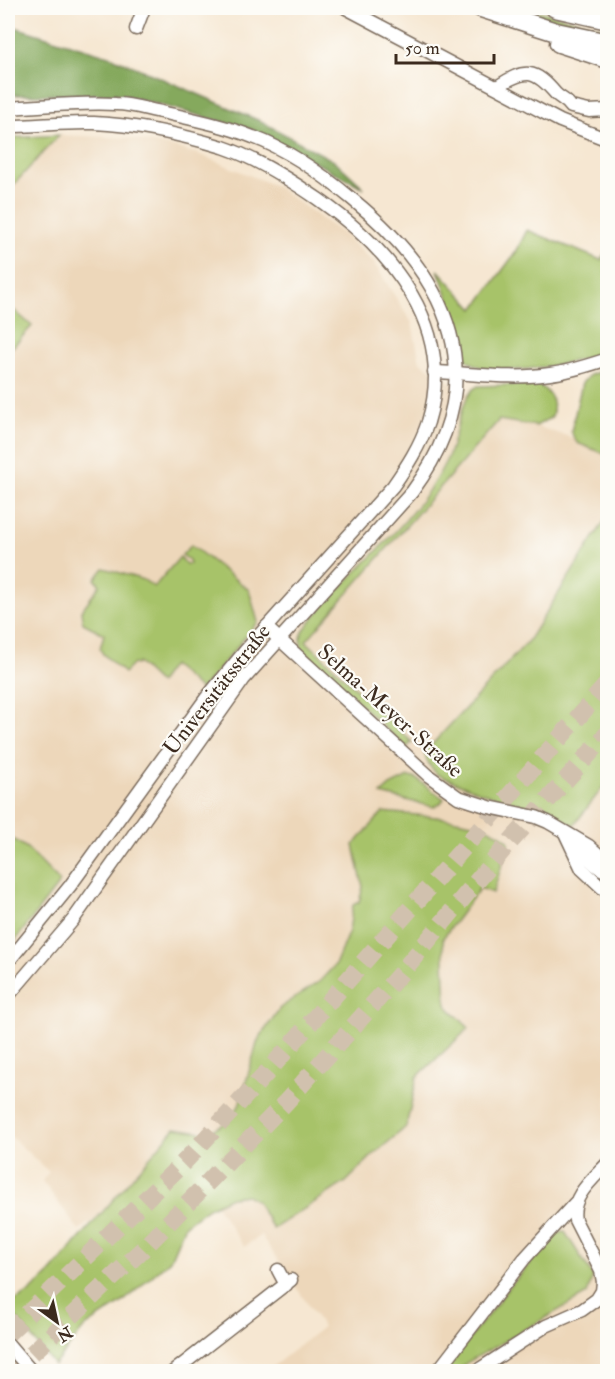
<svg xmlns="http://www.w3.org/2000/svg" width="615" height="1379" font-family="'IM FELL Double Pica',serif">
	<rect width="100%" height="100%" fill="#fdfcf7"/>
	<filter id="ink" filterUnits="userSpaceOnUse"><feTurbulence type="fractalNoise" baseFrequency=".0167" numOctaves="2"/><feDisplacementMap in="SourceGraphic" scale="12" xChannelSelector="R" yChannelSelector="G"/><feConvolveMatrix kernelMatrix="1 2 1 2 8 2 1 2 1" color-interpolation-filters="sRGB"/></filter>
	<filter id="wash" filterUnits="userSpaceOnUse"><feTurbulence type="fractalNoise" baseFrequency=".008" numOctaves="4" result="noise"/><feDisplacementMap in="SourceGraphic" scale="24" xChannelSelector="R" yChannelSelector="G"/><feGaussianBlur stdDeviation="1.35" result="paint"/><feColorMatrix in="noise" values="0 0 0 0 0 0 0 0 0 0 0 0 0 0 0 0 0 1.4 0 .05"/><feComposite in="paint" operator="in"/></filter>
	<g filter="url(#wash)">
		<rect width="100%" height="100%" fill="#f6e7d2"/>
		<polygon fill="#edd7ba" points="59,135 128,138 170,146 198,154 278,187 344,235 374,263 412,323 420,362 501,415 607,449 607,527 534,642 425,759 438,775 480,792 550,813 574,824 607,782 607,1371 267,1371 323,1327 261,1235 244,1247 212,1199 172,1166 79,1230 42,1181 49,1172 8,1134 8,138"/>
		<g fill="#a7c369" stroke="#717644" stroke-width="1.5">
			<polygon points="515,8 528,8 607,29 607,32 544,17"/>
			<polygon points="59,135 8,191 8,138"/>
			<path d="M527 230 601 260 607 250V350C577 364 517 374 484 368 477 367 470 362 464 358L456 319 438 270 474 309 516 252Z"/>
			<polygon points="8,305 32,326 8,352"/>
			<polygon points="607,369 607,455 577,443 571,432 582,383 590,375"/>
			<path d="M537 384C551 393 556 400 552 417L536 426 499 420 306 641 412 742 406 748 301 648C301 644 300 638 302 634 308 621 335 594 346 582 383 545 424 507 447 459 456 441 461 393 478 386Z"/>
			<polygon points="607,517 607,782 574,825 550,813 480,792 438,775 429,765 424,753 528,641"/>
			<polygon points="191,545 249,590 258,622 201,690 172,665 159,683 138,663 136,665 133,664 124,673 103,654 100,649 104,634 83,623 81,611 100,585 95,579 104,568 144,580 154,587 180,557 186,564 190,564 189,560 182,555"/>
			<polygon points="408,777 415,778 444,799 440,804 434,807 381,794 390,786"/>
			<path d="M383 812C418 816 484 816 509 842L493 893 480 888 443 938 446 1005 469 1028 417 1077 406 1127 373 1155 346 1182 273 1229 257 1202 247 1195 231 1197 208 1208 185 1225 170 1260 123 1302 85 1327 54 1365 8 1308V1305L30 1292 50 1273 175 1128 208 1133 227 1122 239 1106 258 1040 280 1008 320 981 335 965 349 931 353 905 359 902 363 887 354 845Z"/>
			<polygon points="8,836 27,848 60,882 8,950"/>
			<polygon points="565,1232 593,1276 587,1294 466,1363 459,1371 444,1372 507,1290 556,1233"/>
		</g>
		<polygon fill="#85a95d" stroke="#606a3e" stroke-width="1.5" points="8,25 112,57 260,121 336,162 364,188 253,130 120,94 8,95"/>
	</g>
	<g filter="url(#ink)">
		<g fill="none" stroke-linecap="round" stroke-linejoin="round">
			<g stroke="#d1c1ae" stroke-width="18" stroke-dasharray="18 9" stroke-linecap="butt">
				<polyline points="8,1333 185,1161 262,1078 608,683"/>
				<polyline points="12,1372 143,1249 286,1102 401,973 502,851 608,733"/>
			</g>
			<g stroke="#7c6c5d" stroke-width="15">
				<g id="minor">
					<polyline points="346,8 560,121 608,140"/>
					<polyline points="136,29 144,8"/>
					<path d="M497 87C525 68 535 69 556 94 561 99 567 100 571 107L589 111 608 110"/>
					<path d="M8 108C44 106 80 102 116 104 131 104 146 109 161 112 192 119 223 125 253 137 289 150 322 174 352 199 451 279 495 380 412 492L244 679 73 920 8 996"/>
					<path d="M8 126C36 126 65 122 94 123 135 125 183 135 223 147 256 158 289 179 318 199 391 250 457 327 428 422 420 446 407 466 393 486L245 651 207 697 70 886 8 962"/>
					<path d="M434 372C473 373 511 380 550 374 569 372 589 365 608 359"/>
					<polyline points="266,627 429,776 458,797 489,807 536,817 548,822 589,846 608,863"/>
					<polyline points="565,833 582,869 608,893"/>
					<path d="M578 842C584 855 594 867 608 872"/>
					<polyline points="278,1270 286,1285"/>
					<polyline points="8,1344 32,1372"/>
					<polyline points="173,1372 291,1280"/>
					<polyline points="437,1372 524,1259 575,1203"/>
					<path d="M475 1372 546 1326 582 1310 597 1299 602 1291 603 1282 601 1271 575 1220C570 1197 593 1179 608 1163"/>
				</g>
			</g>
			<g stroke="#7c6c5d" stroke-width="21">
				<g id="highway">
					<polyline points="481,8 556,32 608,43"/>
					<polyline points="555,8 608,20"/>
					<polyline points="559,43 608,59"/>
				</g>
			</g>
			<use href="#minor" stroke="#fff" stroke-width="12"/>
			<use href="#highway" stroke="#fff" stroke-width="18"/>
		</g>
	</g>
	<g text-anchor="middle" stroke-width="4.5" stroke-linejoin="round" paint-order="stroke">
		<g font-size="22" fill="#3b2a1e" stroke="#fdfcf7">
			<text transform="translate(216 689) rotate(-52)" y="8">Universitätsstraße</text>
			<text transform="translate(391 710) rotate(42)" y="8">Selma-Meyer-Straße</text>
		</g>
	</g>
	<rect width="615" height="1379" fill="none" stroke="#fdfcf7" stroke-width="30"/>
	<g transform="translate(57 1322) rotate(147)" stroke="#fdfcf7" stroke-width="4.5" paint-order="stroke">
	<path d="M0-4.5L10 22L0 15L-10 22Z" fill="#3b2a1e"/>
	<text y="-9" font-size="16" font-weight="bold" text-anchor="middle" fill="#3b2a1e">N</text>
	</g>
	<path d="M396 54v9h98v-9" fill="none" stroke="#3b2a1e" stroke-width="3"/>
	<text x="405" y="54" font-size="18" fill="#3b2a1e" stroke="#fdfcf7" stroke-width="4.5" paint-order="stroke">50 m</text>
</svg>
